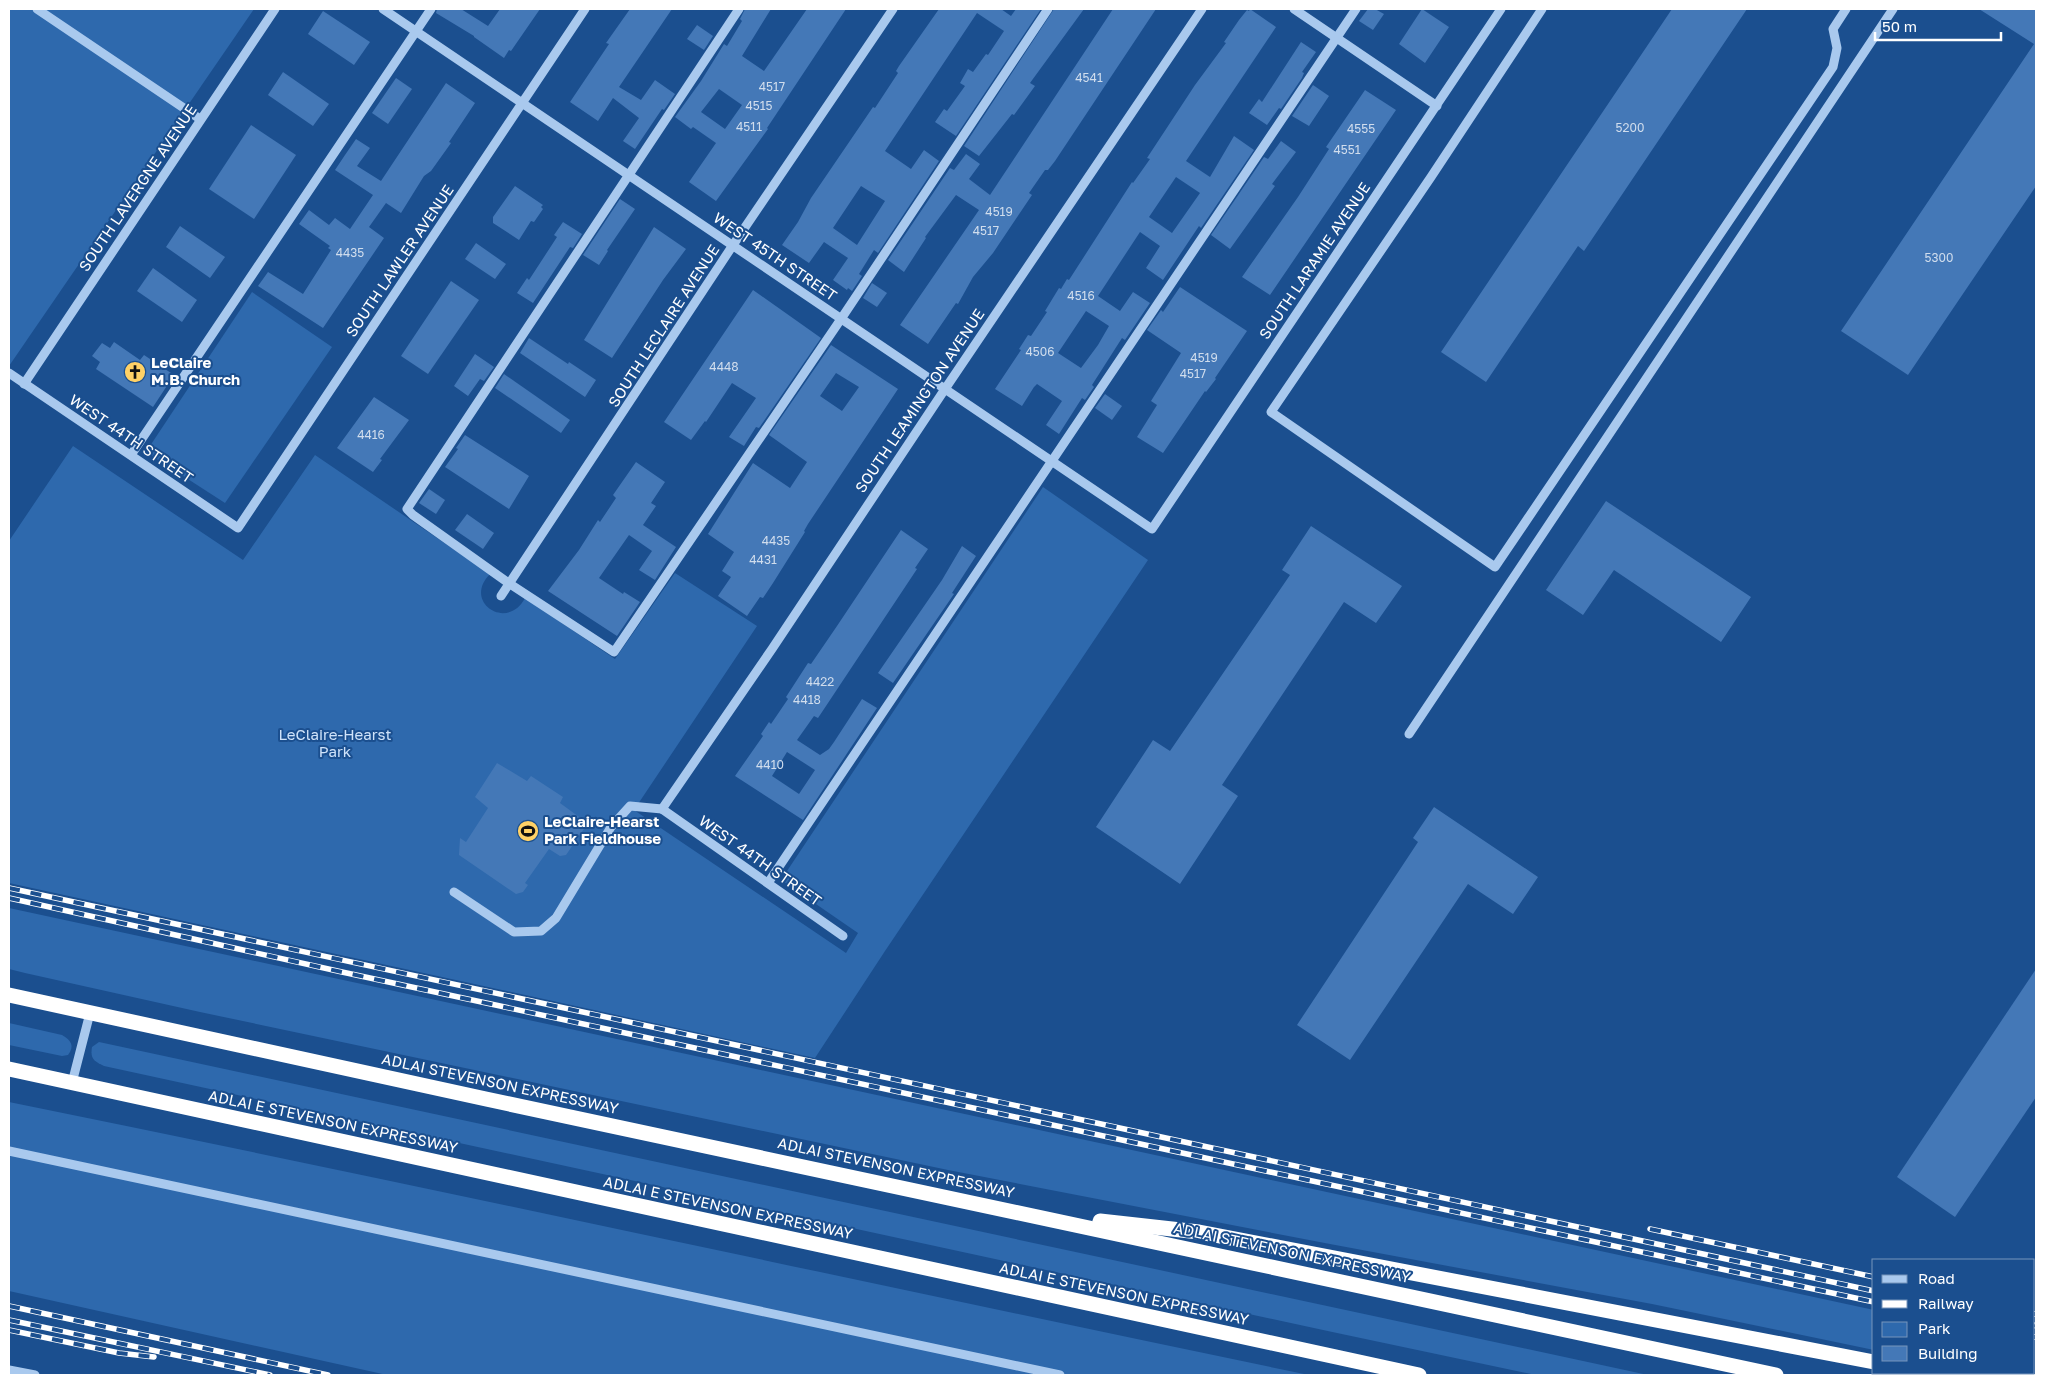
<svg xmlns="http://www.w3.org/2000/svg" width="2045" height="1384" font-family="'Golos Text',sans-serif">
	<rect width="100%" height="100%" fill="#1b4f8f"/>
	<g fill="#2e69ad">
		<polygon points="9,9 254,9 9,366"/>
		<polygon points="252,292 332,347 225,503 146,452"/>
		<path d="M73 446 243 560 315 455 490 574C462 602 507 632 525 598L615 659 675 573 757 626 634 810 846 953 858 933 781 880 1043 487 1148 560 885 951 815 1058 9 883V541Z"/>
		<polygon points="9,908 1874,1310 1874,1350 1652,1304 1330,1244 948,1170 200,1012 25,973 9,969"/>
		<path d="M9 1023 62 1035C71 1040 75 1046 68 1055L62 1056 9 1045Z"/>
		<path d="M99 1042 1648 1375H1536L1337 1333 104 1066C94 1061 90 1059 92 1047Z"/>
		<path d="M9 1102C443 1190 875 1285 1309 1375H387L9 1291Z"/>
	</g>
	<g fill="#4478b7" fill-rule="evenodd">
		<polygon points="437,9 461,9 488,26 500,9 540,9 511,51 509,50 504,58 474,37 474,36 436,13"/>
		<polygon points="630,9 672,9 619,87 641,100 655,80 675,94 664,110 662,109 635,149 623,141 639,118 613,98 598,121 570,102 609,44 606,43"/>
		<path d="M745 9H771L742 56 764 71 807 9H846L767 128 768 129 716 201 689 182 716 143 693 127 691 129 675 117 701 81 724 44 727 46 742 21 740 19ZM719 89 742 105 725 129 701 112Z"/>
		<path d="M939 9H1001L1011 16 1016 9H1041L956 136 935 122 944 109 947 111 965 86 960 83 968 69 973 72 986 54 988 55 1004 31 977 13 885 151 911 169 924 150 939 161 878 253 874 250 859 274 862 276 852 291 848 288 847 290 833 280 848 258 824 242 809 263 782 245 798 222 811 198 873 107 875 108 898 73 896 71 899 66ZM861 186 885 201 857 245 833 228Z"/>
		<polygon points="1054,9 1084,9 1030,83 1035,86 1014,115 1012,114 979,156 964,146"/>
		<polygon points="1113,9 1156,9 1055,161 1048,170 1045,170 1029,193 1032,195 993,253 973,277 958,304 956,303 928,344 900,325 979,210 956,195 925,237 926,238 904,272 888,260 950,168 954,170 966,154 980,164 969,179 990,195"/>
		<path d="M1250 9 1276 27 1186 161 1210 177 1234 136 1254 150 1201 228 1199 226 1163 280 1146 268 1160 246 1140 232 1098 296 1120 311 1133 292 1150 303 1125 340 1122 338 1092 385 1094 387 1085 400 1082 398 1059 434 1046 425 1062 401 1037 384 1034 387 1022 406 995 389 1021 350 1019 349 1028 335 1031 336 1047 312 1045 311 1059 288 1061 289 1067 279 1069 280 1132 182 1133 183 1150 159 1147 158 1195 85 1226 43 1224 42 1239 20 1247 10 1249 11ZM1176 177 1200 193 1172 233 1149 217ZM1086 311 1109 326 1098 345 1081 368 1058 353Z"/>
		<polygon points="1368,9 1375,9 1384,14 1373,30 1359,21"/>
		<polygon points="1422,9 1449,27 1425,63 1399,44"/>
		<polygon points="1672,9 1747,9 1584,251 1578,246 1486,382 1441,352"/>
		<polygon points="1979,9 2036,9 2036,186 1908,375 1841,331 2034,44"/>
		<polygon points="323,11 370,42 354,65 308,34"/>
		<polygon points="697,25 713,36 704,50 687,39"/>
		<polygon points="1301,42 1316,52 1302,72 1304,73 1302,78 1281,109 1279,108 1267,125 1249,113 1259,99 1262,102"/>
		<polygon points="283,72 329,104 313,126 268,95"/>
		<polygon points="396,78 412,89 388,124 372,113"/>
		<polygon points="446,83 475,103 449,142 451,143 431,171 424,176 401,213 386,203 369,227 384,238 323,328 258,286 268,272 303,294 331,250 328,248 330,246 299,224 309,210 329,225 335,218 350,229 373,195 335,170 345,155 356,139 370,148 357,166 381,181"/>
		<polygon points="1313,85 1329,96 1309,126 1292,116"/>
		<polygon points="1365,90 1396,110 1270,295 1242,277 1298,197 1329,149 1326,147"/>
		<polygon points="251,125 296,155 254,219 209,189"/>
		<polygon points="1281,141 1296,152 1272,184 1275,186 1230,249 1211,235 1264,157 1268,159"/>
		<polygon points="515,186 543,205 541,207 543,209 534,222 531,221 519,240 493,223 493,217"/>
		<polygon points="620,199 635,209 607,250 608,251 599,265 583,255"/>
		<polygon points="563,222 582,234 573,248 570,247 533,303 517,293 527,278 529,280 557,237 554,235"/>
		<polygon points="180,226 225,257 210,278 166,247"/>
		<polygon points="654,227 686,249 663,280 612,358 584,340"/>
		<polygon points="476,243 506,264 495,279 465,259"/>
		<polygon points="153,268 197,300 182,322 137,291"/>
		<polygon points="451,281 479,300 428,374 401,356"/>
		<polygon points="872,283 887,293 877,307 863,298"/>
		<polygon points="1180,287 1247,331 1215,378 1216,379 1206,392 1205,391 1163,453 1137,437 1157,405 1151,401 1181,353 1147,330 1161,310 1163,312"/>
		<polygon points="753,290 821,338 759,428 756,427 744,446 729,437 756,398 732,383 706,422 705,421 691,440 664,422"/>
		<polygon points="529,338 568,364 569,362 596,380 585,397 520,353"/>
		<polygon points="114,342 140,360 144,355 174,375 153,407 96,369 100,362 92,356 102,343 110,348"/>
		<path d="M831 345 898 389 808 524 804 531 805 532 773 583 763 598 760 597 747 616 718 596 731 577 722 571 734 552 708 534 753 463 790 488 807 462 769 435ZM836 373 859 387 842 411 820 396Z"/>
		<polygon points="475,354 494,367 484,381 480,379 468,396 454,386"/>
		<polygon points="504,374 570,420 561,433 495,388"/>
		<polygon points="1105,394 1122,406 1112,420 1095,408"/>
		<polygon points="374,397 409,420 380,459 382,460 373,472 337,448"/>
		<polygon points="465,435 529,476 509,509 445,467 458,449 456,448"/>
		<polygon points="636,462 665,482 651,503 656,506 643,525 676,547 655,580 639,570 652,551 629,535 599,578 623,594 624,592 640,602 617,636 548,591 579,550 598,520 600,522 616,498 613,495"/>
		<polygon points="429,489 445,500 436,514 419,503"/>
		<polygon points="1606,501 1751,597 1721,642 1614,570 1583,615 1546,590"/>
		<polygon points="467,514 494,533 483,549 455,530"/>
		<polygon points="1311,526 1402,586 1376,623 1344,602 1222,785 1238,796 1180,884 1096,827 1153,740 1170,751 1290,575 1282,570"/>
		<path d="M901 530 928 549 915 568 917 569 828 703 818 718 814 716 797 740 820 755 829 749 834 742 862 699 877 708 803 820 735 776 763 736 761 734 769 722 771 724 788 699 786 697 808 663 811 664 837 626ZM787 752 815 770 799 794 772 776Z"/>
		<polygon points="962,546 976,556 952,593 954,594 893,683 878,673 942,580"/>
		<polygon points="497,763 527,781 531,776 563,797 560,803 586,822 586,826 566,855 560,856 549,849 525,883 528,885 523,892 516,894 459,855 460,838 466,842 488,808 475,797"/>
		<polygon points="1434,807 1538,877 1513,914 1468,884 1350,1060 1297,1025 1418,842 1413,838"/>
		<polygon points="2036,969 2036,1097 1955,1217 1897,1177"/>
	</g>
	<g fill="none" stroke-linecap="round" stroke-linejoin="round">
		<g stroke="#a9c9ee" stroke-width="9">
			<polyline points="37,9 200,119"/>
			<polyline points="383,9 1152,529 1501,9"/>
			<polyline points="739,9 407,509 413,515 510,584 614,652 841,319 1048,9"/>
			<polyline points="1294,9 1437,106"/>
			<polyline points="1542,9 1431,177 1271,412 1495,567 1833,67 1837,48 1833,29 1846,9"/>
			<polyline points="9,373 238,528 585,9"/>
			<polyline points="24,384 275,9"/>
			<polyline points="131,455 431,9"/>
			<polyline points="501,596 733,245 893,9"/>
			<polyline points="1409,734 1893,9"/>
			<polyline points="662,809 772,649 945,389 1202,9"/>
			<polyline points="662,809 843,936"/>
			<polyline points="768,883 1356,9"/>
			<polyline points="454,892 514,932 541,931 556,918 611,827 630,806 662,809"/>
			<polyline points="72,1083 90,1013"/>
			<polyline points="9,1151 1060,1375"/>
			<polyline points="9,1370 35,1375"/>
		</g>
		<g stroke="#fff" stroke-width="15">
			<polyline points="9,995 486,1099 1776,1375"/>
			<polyline points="9,1069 1419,1375"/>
			<polyline points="1100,1221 1199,1232 1874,1362"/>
			<polyline points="1929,1373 1942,1375"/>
		</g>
		<g stroke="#fff" stroke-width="5.5">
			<g id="rail">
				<polyline points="9,888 1874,1291"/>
				<polyline points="9,898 342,972 1874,1302"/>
				<polyline points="1650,1229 1874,1277"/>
				<polyline points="9,1306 328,1375"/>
				<polyline points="2034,1314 2036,1314"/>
				<polyline points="9,1320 270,1375"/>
				<polyline points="2034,1325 2036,1326"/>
				<polyline points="9,1330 119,1353 154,1357"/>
				<polyline points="2034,1337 2036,1337"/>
			</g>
		</g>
		<use href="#rail" stroke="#1b4f8f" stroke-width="4" stroke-dasharray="11" stroke-linecap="butt"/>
	</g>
	<defs>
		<g id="church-disc" transform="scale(1.125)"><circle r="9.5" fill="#ffd166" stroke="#1b4f8f"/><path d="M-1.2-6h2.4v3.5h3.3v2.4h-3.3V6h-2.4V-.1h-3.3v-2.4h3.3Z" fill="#111"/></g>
		<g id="stadium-disc" transform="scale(1.125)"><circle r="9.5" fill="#ffd166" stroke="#1b4f8f"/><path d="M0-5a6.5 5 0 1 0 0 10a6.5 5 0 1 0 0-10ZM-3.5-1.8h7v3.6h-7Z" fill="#111"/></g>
	</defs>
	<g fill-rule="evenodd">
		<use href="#church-disc" x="135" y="372"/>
		<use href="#stadium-disc" x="528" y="831"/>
	</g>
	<g text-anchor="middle" stroke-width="4" stroke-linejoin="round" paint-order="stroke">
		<g font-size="12" fill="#d0dded">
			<text x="1089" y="82">4541</text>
			<text x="772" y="91">4517</text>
			<text x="759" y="110">4515</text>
			<text x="749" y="131">4511</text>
			<text x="1630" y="132">5200</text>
			<text x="1361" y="133">4555</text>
			<text x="1347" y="154">4551</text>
			<text x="999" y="216">4519</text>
			<text x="986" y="235">4517</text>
			<text x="350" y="257">4435</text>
			<text x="1939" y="262">5300</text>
			<text x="1081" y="300">4516</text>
			<text x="1040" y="356">4506</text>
			<text x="1204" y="362">4519</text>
			<text x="724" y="371">4448</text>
			<text x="1193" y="378">4517</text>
			<text x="371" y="439">4416</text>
			<text x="776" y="545">4435</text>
			<text x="763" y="564">4431</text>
			<text x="820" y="686">4422</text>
			<text x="807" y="704">4418</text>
			<text x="770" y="769">4410</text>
		</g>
		<g font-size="15" fill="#fff" stroke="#1b4f8f">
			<text transform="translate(138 188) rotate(-56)" y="5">SOUTH LAVERGNE AVENUE</text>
			<text transform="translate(775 257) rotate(34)" y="5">WEST 45TH STREET</text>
			<text transform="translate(400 261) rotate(-56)" y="5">SOUTH LAWLER AVENUE</text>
			<text transform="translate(1315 261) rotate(-56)" y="5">SOUTH LARAMIE AVENUE</text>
			<text transform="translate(664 326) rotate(-57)" y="5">SOUTH LECLAIRE AVENUE</text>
			<text transform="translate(920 401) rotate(-56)" y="5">SOUTH LEAMINGTON AVENUE</text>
			<text transform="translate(131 439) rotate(34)" y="5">WEST 44TH STREET</text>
			<text transform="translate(760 861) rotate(35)" y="5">WEST 44TH STREET</text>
			<text transform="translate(500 1084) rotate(12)" y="5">ADLAI STEVENSON EXPRESSWAY</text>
			<text transform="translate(333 1122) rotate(12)" y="5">ADLAI E STEVENSON EXPRESSWAY</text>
			<text transform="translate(896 1168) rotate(12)" y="5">ADLAI STEVENSON EXPRESSWAY</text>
			<text transform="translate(728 1208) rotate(12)" y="5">ADLAI E STEVENSON EXPRESSWAY</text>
			<text transform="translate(1292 1253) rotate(12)" y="5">ADLAI STEVENSON EXPRESSWAY</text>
			<text transform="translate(1124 1294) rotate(12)" y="5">ADLAI E STEVENSON EXPRESSWAY</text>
		</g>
		<g font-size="15" font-weight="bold" fill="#fff" stroke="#1b4f8f" text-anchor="start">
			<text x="151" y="368">LeClaire<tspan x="151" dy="17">M.B. Church</tspan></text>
			<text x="544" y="827">LeClaire-Hearst<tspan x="544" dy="17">Park Fieldhouse</tspan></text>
		</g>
		<g font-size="15" fill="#cfe3fa" stroke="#1b4f8f">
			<text x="335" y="740">LeClaire-Hearst<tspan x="335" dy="17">Park</tspan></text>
		</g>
	</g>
	<rect width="2045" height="1384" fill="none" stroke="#ffffff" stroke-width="20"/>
	<rect x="1872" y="1259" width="162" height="115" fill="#1b4f8f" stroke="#7695bc"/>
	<rect x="1882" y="1275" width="25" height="8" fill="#a9c9ee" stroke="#7695bc"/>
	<text x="1918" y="1284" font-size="15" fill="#ffffff">Road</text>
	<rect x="1882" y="1300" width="25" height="8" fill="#ffffff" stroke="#7695bc"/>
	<text x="1918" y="1309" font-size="15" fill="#ffffff">Railway</text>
	<rect x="1882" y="1322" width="25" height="15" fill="#2e69ad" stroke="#7695bc"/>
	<text x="1918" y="1334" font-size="15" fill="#ffffff">Park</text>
	<rect x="1882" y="1346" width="25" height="15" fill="#4478b7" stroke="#7695bc"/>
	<text x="1918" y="1359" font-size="15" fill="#ffffff">Building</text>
	<path d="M1875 32v8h126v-8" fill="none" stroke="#ffffff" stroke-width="2.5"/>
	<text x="1882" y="32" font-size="15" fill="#ffffff" stroke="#1b4f8f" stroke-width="4" paint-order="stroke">50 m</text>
</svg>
